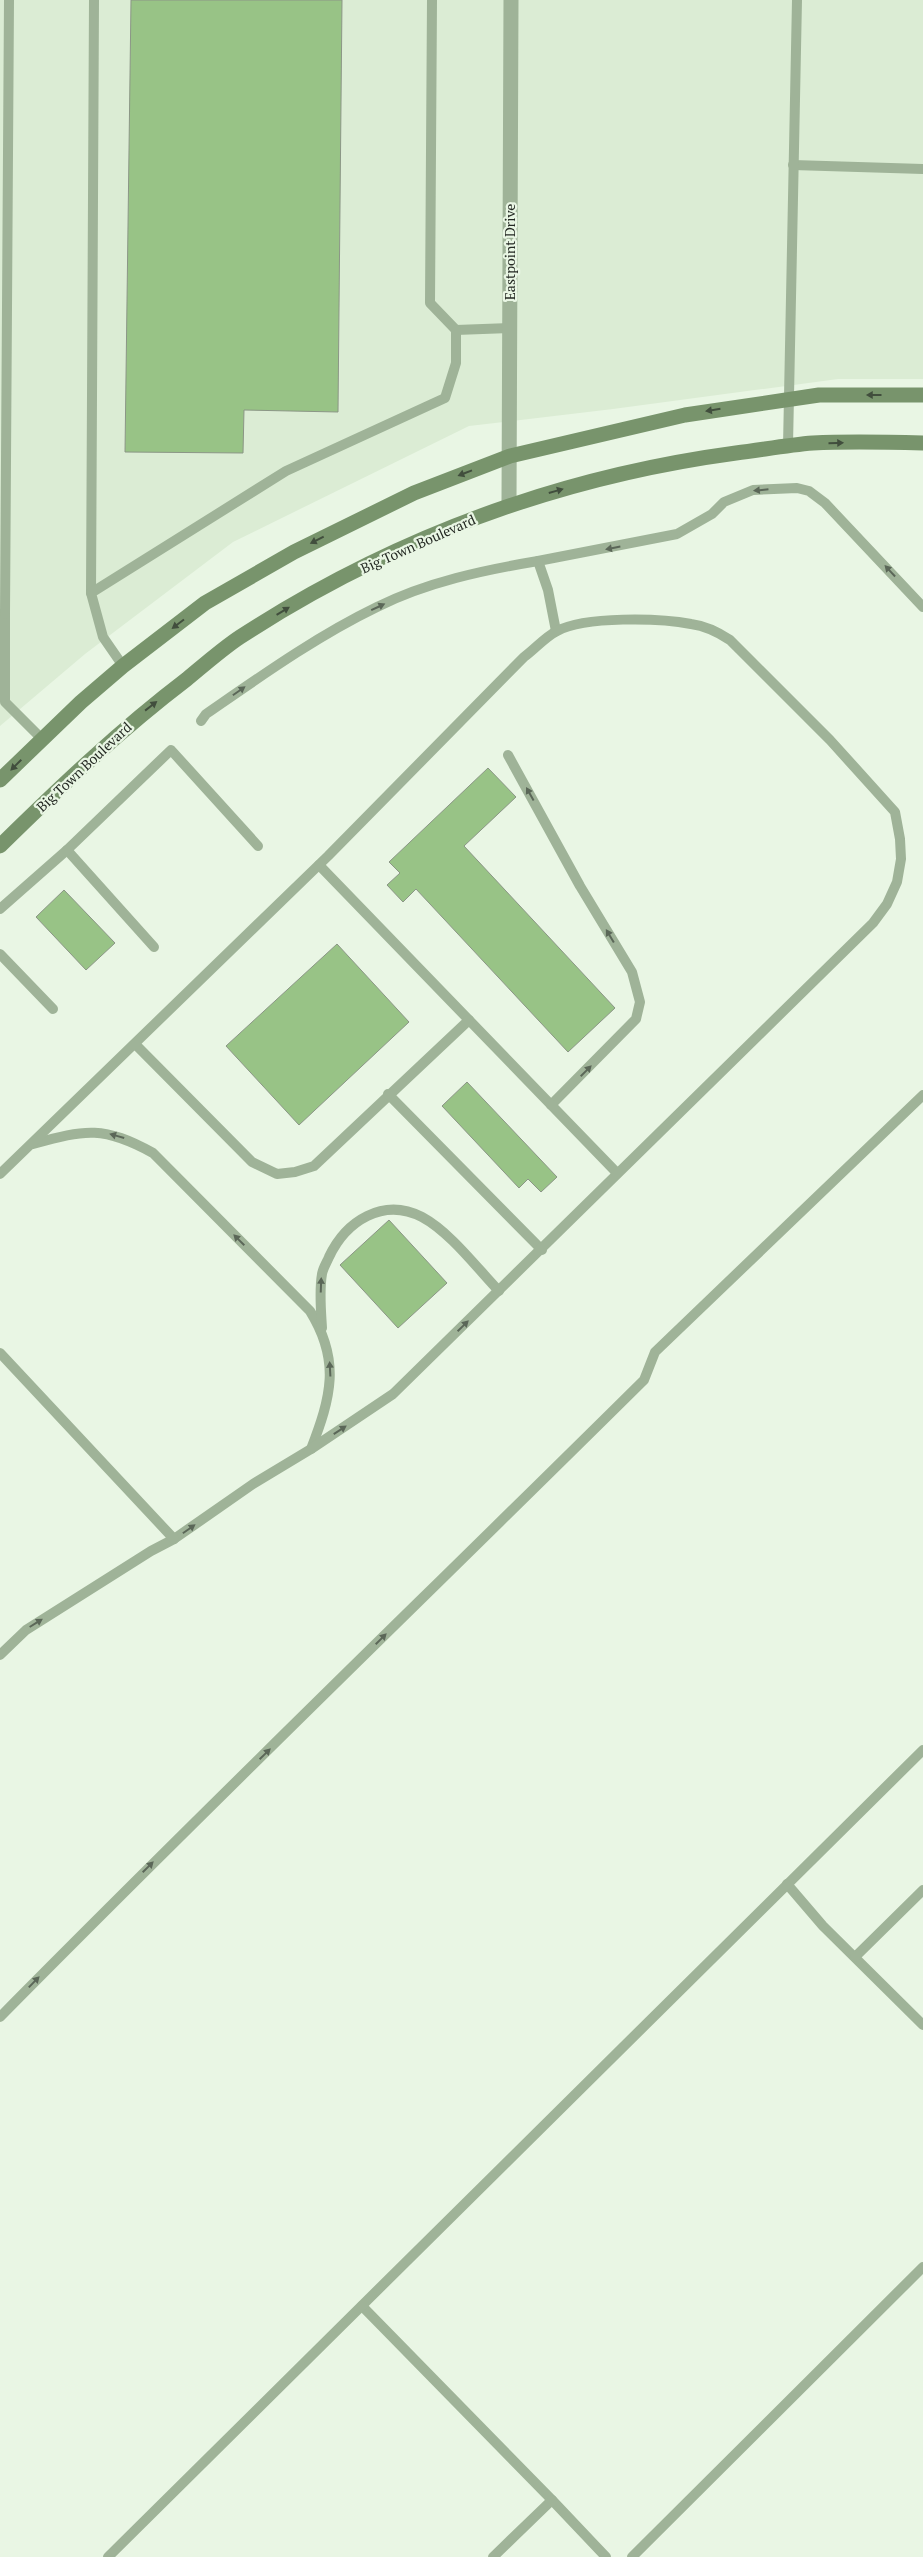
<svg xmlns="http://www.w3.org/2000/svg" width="923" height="2557" font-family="'PT Serif',serif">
	<rect width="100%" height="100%" fill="#e9f6e4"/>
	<polygon fill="#dbecd4" points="0,0 923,0 923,379 838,379 613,409 469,426 233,542 85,654 0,726"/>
	<g fill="#98c386" stroke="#8b9686">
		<polygon points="131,0 342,0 338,412 244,410 243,453 125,452"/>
		<polygon points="488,768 516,797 464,846 615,1008 568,1052 416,889 403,902 387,885 400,873 389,862"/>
		<polygon points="64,890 115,943 86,970 36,917"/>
		<polygon points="337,944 409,1022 299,1125 226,1046"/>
		<polygon points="467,1082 557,1177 541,1192 528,1179 519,1188 442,1106"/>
		<polygon points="389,1220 447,1283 398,1328 340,1265"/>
	</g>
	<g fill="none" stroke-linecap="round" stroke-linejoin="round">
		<g stroke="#9fb398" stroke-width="10">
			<polyline points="793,165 923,169"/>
			<polyline points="456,330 510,328"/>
			<polyline points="788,446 797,0"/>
			<polyline points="91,593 94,0"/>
			<polyline points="0,614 5,614 5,702 42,739"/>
			<polyline points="5,614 9,0"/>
			<polyline points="556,631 548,590 538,561 677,534 712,514 724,502 753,490 797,488 809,491 825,503 923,607"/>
			<polyline points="123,666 103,637 91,593 286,471 445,398 456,363 456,330 430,303 432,0"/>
			<path d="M201 721 206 714C261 676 317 636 377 607 427 582 484 570 538 561"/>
			<polyline points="508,755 580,886 632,972 640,1002 636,1019 551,1105"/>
			<polyline points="67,850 154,947"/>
			<polyline points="319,865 617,1173"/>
			<polyline points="0,909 67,850 171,750 258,846"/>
			<polyline points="0,954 53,1009"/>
			<polyline points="136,1045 252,1162 277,1174 295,1172 314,1166 469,1020"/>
			<polyline points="388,1094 542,1250"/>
			<path d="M33 1144C86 1129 104 1126 153 1153L310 1311C341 1361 331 1397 311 1449"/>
			<path d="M0 1174 328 856 524 657C535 649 545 637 557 631 585 616 660 618 691 624 706 626 718 632 730 640L830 740 895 812 900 839 901 859 897 882 887 904 873 923 393 1394 311 1449 253 1484 174 1539 151 1551 26 1630 0 1655"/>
			<path d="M322 1328C321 1311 319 1291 322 1274 323 1268 327 1262 329 1257 346 1221 383 1197 422 1217 450 1232 477 1268 499 1291"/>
			<polyline points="0,1353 174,1539"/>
			<polyline points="787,1884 823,1926 923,2025"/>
			<polyline points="855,1957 923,1890"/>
			<path d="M0 2017C212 1802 430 1592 644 1380L655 1352 923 1095"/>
			<polyline points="362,2306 552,2500 493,2557"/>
			<polyline points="552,2500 606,2557"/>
			<polyline points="108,2557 923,1750"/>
			<polyline points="632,2557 923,2267"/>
		</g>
		<polyline stroke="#9fb398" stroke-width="15" points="509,504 511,0"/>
		<g stroke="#78946c" stroke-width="15">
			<polyline points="0,780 81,702 123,666 205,603 294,552 414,493 510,456 685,415 819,395 923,395"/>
			<path d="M0 846C60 787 120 730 187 679 204 665 222 649 240 637 391 539 558 477 736 453 761 450 787 445 813 443 850 441 887 442 923 443"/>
		</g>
	</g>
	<defs><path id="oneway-solid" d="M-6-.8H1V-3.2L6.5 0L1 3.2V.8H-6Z" transform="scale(1.25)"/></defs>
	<g fill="#414e3d">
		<use href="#oneway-solid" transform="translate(874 395) rotate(180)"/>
		<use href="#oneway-solid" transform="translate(713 410) rotate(171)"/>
		<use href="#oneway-solid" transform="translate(836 443) rotate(-1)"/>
		<use href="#oneway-solid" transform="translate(465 473) rotate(159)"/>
		<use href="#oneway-solid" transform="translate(556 491) rotate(-16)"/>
		<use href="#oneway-solid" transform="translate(317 540) rotate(153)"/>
		<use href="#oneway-solid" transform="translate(283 611) rotate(-31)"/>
		<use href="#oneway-solid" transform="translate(178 624) rotate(143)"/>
		<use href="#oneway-solid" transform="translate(151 706) rotate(-38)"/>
		<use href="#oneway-solid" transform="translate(16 765) rotate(135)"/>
	</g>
	<g fill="#5b6758">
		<use href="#oneway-solid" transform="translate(761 490) rotate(174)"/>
		<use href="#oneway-solid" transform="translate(613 548) rotate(169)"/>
		<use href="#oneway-solid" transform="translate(890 571) rotate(-133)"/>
		<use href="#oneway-solid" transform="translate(378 607) rotate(-25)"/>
		<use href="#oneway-solid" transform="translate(239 691) rotate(-35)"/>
		<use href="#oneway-solid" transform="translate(530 794) rotate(-119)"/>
		<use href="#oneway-solid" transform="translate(610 936) rotate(-121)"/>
		<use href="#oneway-solid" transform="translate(586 1071) rotate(-45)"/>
		<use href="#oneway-solid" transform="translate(117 1136) rotate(-164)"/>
		<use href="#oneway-solid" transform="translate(239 1240) rotate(-135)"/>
		<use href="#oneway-solid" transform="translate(321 1285) rotate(-88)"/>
		<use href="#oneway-solid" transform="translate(463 1326) rotate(-44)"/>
		<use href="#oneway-solid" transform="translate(330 1369) rotate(-93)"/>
		<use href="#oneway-solid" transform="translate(340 1430) rotate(-33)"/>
		<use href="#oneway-solid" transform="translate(189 1529) rotate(-35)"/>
		<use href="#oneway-solid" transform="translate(36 1623) rotate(-32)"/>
		<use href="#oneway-solid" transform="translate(381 1639) rotate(-45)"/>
		<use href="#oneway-solid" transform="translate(265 1754) rotate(-44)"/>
		<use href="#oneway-solid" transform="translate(148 1867) rotate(-45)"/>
		<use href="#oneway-solid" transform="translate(34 1982) rotate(-46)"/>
	</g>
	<g text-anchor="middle" stroke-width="4.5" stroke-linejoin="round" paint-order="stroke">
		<g font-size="14" fill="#242923" stroke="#e9f6e4">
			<text transform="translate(510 252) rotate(-90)" y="5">Eastpoint Drive</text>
			<text transform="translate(418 544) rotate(-24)" y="5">Big Town Boulevard</text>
			<text transform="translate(84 767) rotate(-43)" y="5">Big Town Boulevard</text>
		</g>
	</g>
</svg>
